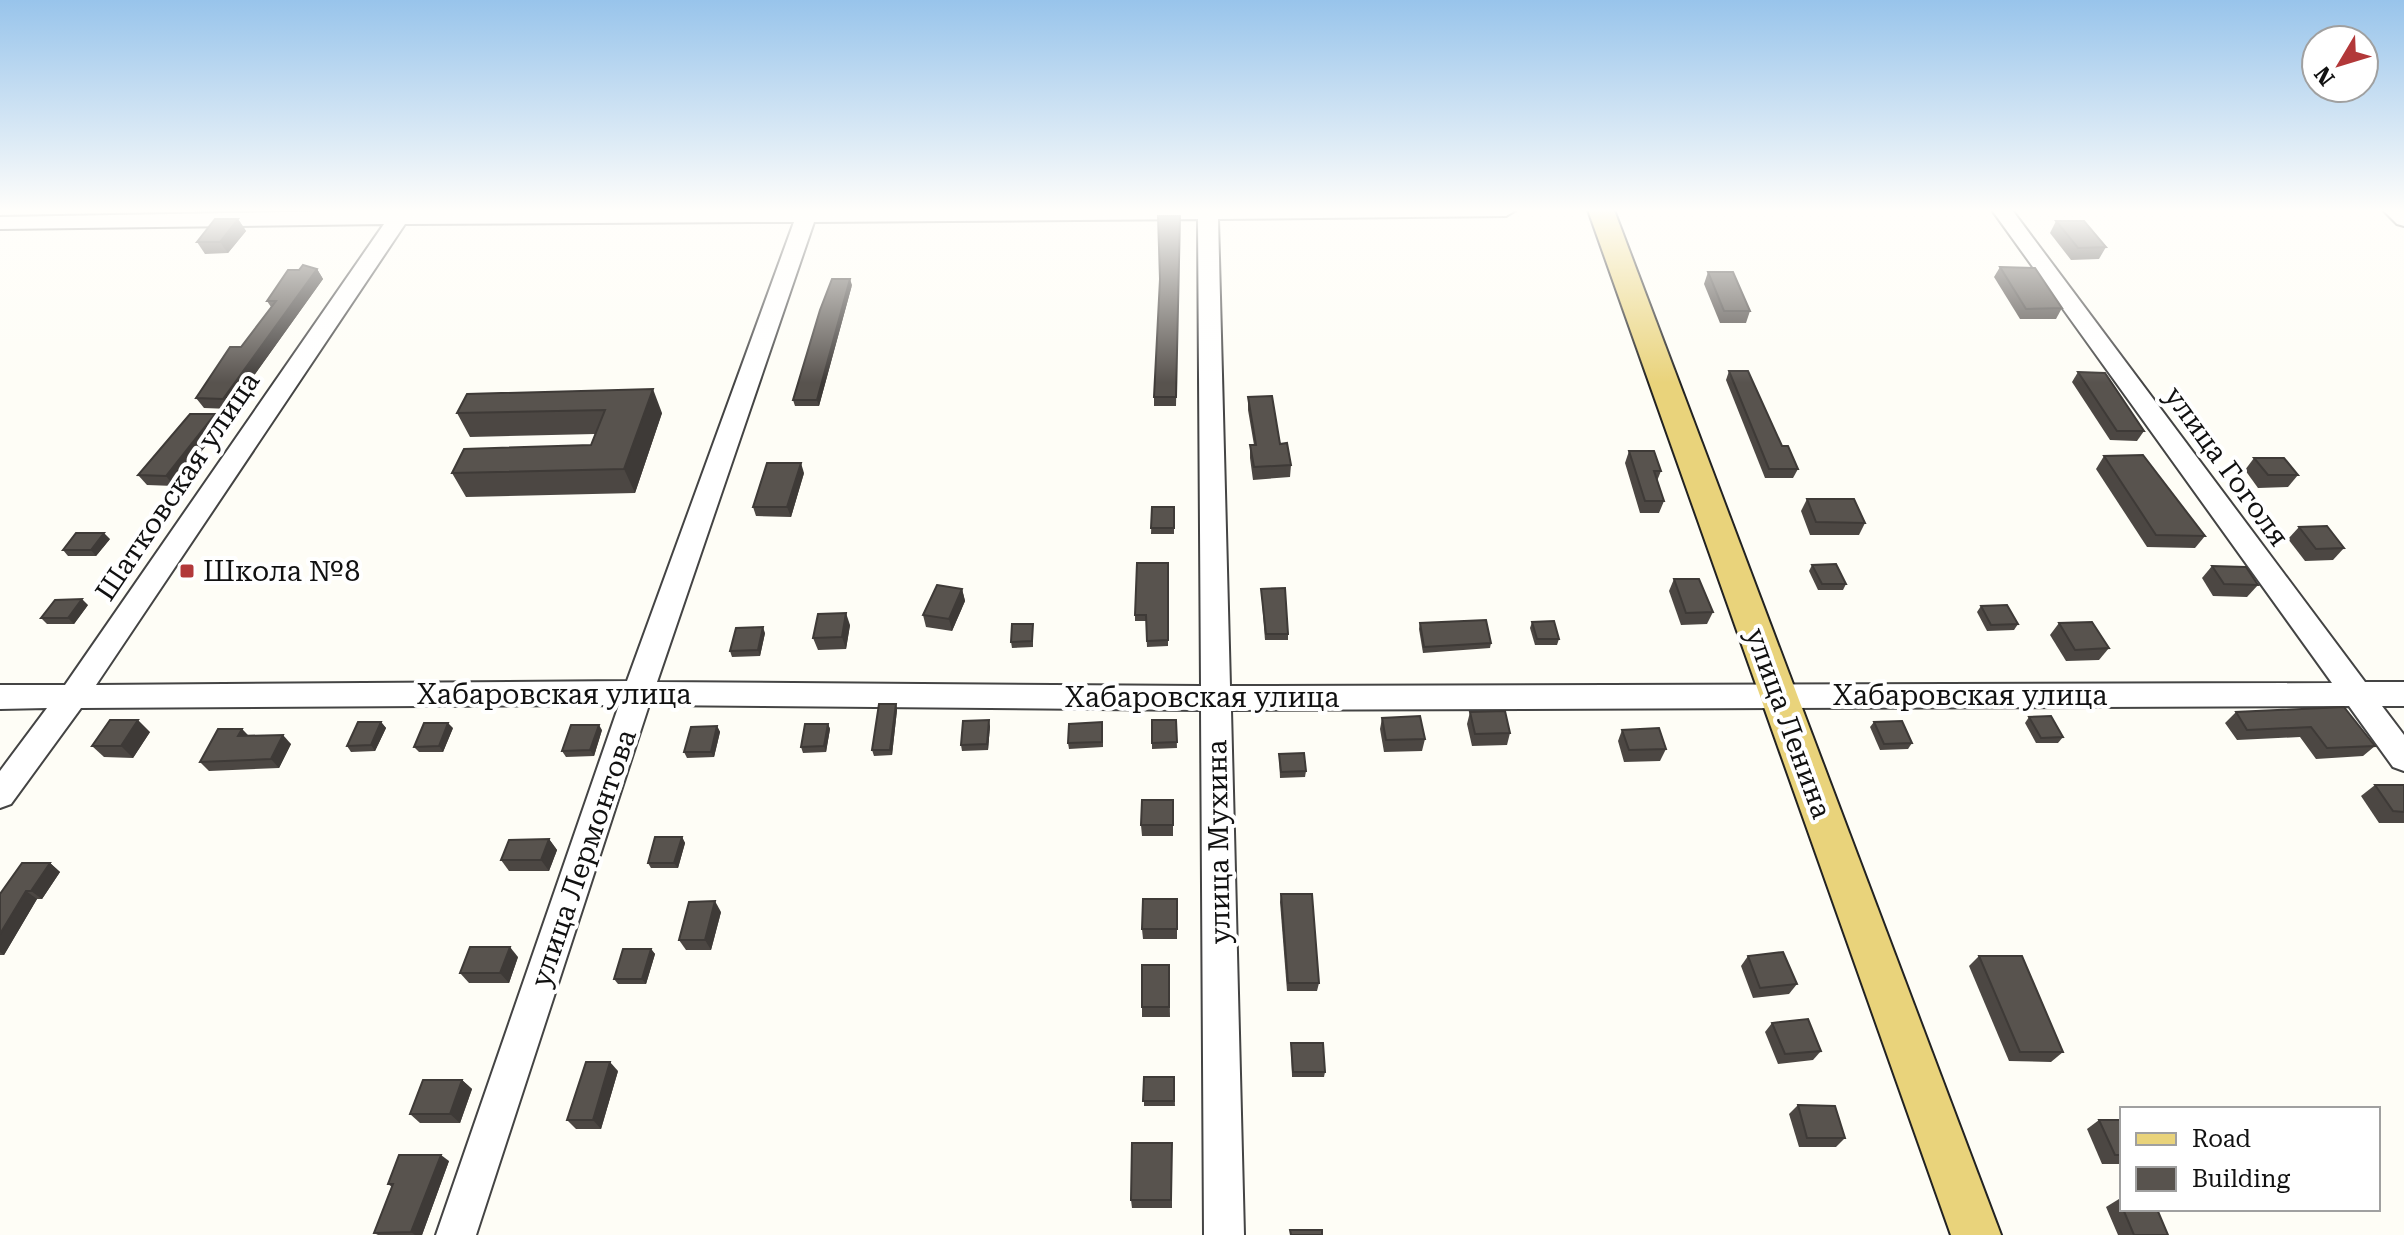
<svg xmlns="http://www.w3.org/2000/svg" width="2404" height="1235" font-family="'Roboto Serif',serif">
	<rect width="100%" height="100%" fill="#fefdf6"/>
	<g fill="none" stroke-linecap="round" stroke-linejoin="round">
		<g stroke="#444" stroke-width="4">
			<g id="minor">
				<path d="M394 210H1516L1506 216 1218 219 1230 686 2332 683 1992 210H2012L2365 682H2404V706H2382L2404 735V771L2393 767 2349 706 1231 710 1244 1235H1204L1201 710 649 705 476 1235H436L619 705 81 708 11 804 0 808V771L47 708 0 709V685H65L384 224 0 229V217ZM1198 219 1201 686 657 682 814 222ZM753 222H794L627 681 96 685 405 224Z"/>
				<polygon points="2383,210 2404,210 2404,226 2397,224"/>
			</g>
		</g>
		<g stroke="#222" stroke-width="4">
			<polygon id="major" points="1588,210 1614,210 2001,1235 1951,1235"/>
		</g>
		<use href="#minor" fill="#fff" fill-rule="evenodd"/>
		<use href="#major" fill="#e9d37b" fill-rule="evenodd"/>
	</g>
	<g fill="#4c4743">
		<polygon points="1180,216 1176,406 1154,406 1154,397"/>
		<polygon points="238,219 246,231 228,253 205,254 197,242"/>
		<polygon points="2056,221 2106,247 2099,259 2071,260 2050,233"/>
		<polygon points="2000,267 2062,308 2056,319 2020,319 1994,277"/>
		<polygon points="317,269 323,279 230,409 204,408 196,398 241,347 271,307 267,301"/>
		<polygon points="1708,272 1750,311 1746,323 1720,323 1704,284"/>
		<polygon points="852,285 819,406 795,406 793,400"/>
		<polygon points="1729,371 1798,469 1793,478 1765,478 1726,380"/>
		<polygon points="2078,372 2144,431 2137,441 2110,440 2072,382"/>
		<polygon points="467,394 662,413 635,493 466,497 452,473 591,445 595,434 470,437 457,413"/>
		<polygon points="1248,397 1280,444 1291,465 1290,477 1253,480 1250,458 1250,445 1254,445 1248,410"/>
		<polygon points="223,424 174,486 147,485 138,475"/>
		<polygon points="1629,451 1661,471 1657,481 1664,501 1659,513 1640,513 1625,463"/>
		<polygon points="2104,456 2205,536 2195,548 2147,547 2096,469"/>
		<polygon points="2254,458 2298,475 2288,487 2258,488 2245,470"/>
		<polygon points="804,473 791,517 756,516 753,507"/>
		<polygon points="1807,499 1865,523 1859,535 1810,535 1801,511"/>
		<polygon points="1152,507 1174,507 1174,534 1151,534"/>
		<polygon points="2299,527 2344,548 2333,560 2305,561 2288,539"/>
		<polygon points="110,539 96,556 68,556 63,550"/>
		<polygon points="1168,563 1168,646 1147,647 1146,621 1135,621 1135,615"/>
		<polygon points="1812,565 1846,584 1843,590 1818,590 1809,571"/>
		<polygon points="2212,566 2258,585 2247,597 2213,596 2202,578"/>
		<polygon points="1674,579 1713,612 1707,624 1681,625 1669,591"/>
		<polygon points="962,589 965,601 952,631 926,627 923,615"/>
		<polygon points="1261,589 1288,634 1288,640 1265,640"/>
		<polygon points="88,605 74,624 47,624 41,618"/>
		<polygon points="1981,606 2018,624 2014,630 1987,631 1977,612"/>
		<polygon points="1532,622 1559,639 1557,645 1535,645 1530,628"/>
		<polygon points="1420,623 1491,643 1490,648 1423,653 1419,629"/>
		<polygon points="2059,623 2109,648 2099,660 2066,661 2050,635"/>
		<polygon points="1033,624 1033,647 1012,648 1011,642"/>
		<polygon points="850,625 846,649 818,650 813,638"/>
		<polygon points="765,633 760,656 732,657 730,651"/>
		<polygon points="896,704 897,710 892,755 874,756 872,750"/>
		<polygon points="2298,710 2375,746 2363,756 2316,759 2300,737 2237,740 2225,723 2236,712"/>
		<polygon points="1470,712 1510,733 1507,745 1472,746 1467,724"/>
		<polygon points="2029,717 2063,737 2058,743 2036,743 2025,723"/>
		<polygon points="1382,718 1425,739 1422,751 1384,752 1380,729"/>
		<polygon points="1152,720 1176,720 1177,748 1152,749"/>
		<polygon points="381,722 386,728 375,751 351,752 347,746"/>
		<polygon points="1874,722 1912,743 1908,749 1880,750 1870,727"/>
		<polygon points="828,724 830,729 826,752 803,753 801,747"/>
		<polygon points="717,726 720,732 714,757 687,758 684,752"/>
		<polygon points="990,726 988,750 962,751 961,745"/>
		<polygon points="453,728 443,752 419,752 414,747"/>
		<polygon points="1103,728 1103,747 1069,749 1068,743"/>
		<polygon points="242,729 249,736 291,744 279,768 209,771 200,762"/>
		<polygon points="602,730 594,756 566,757 562,751"/>
		<polygon points="1622,730 1666,749 1660,761 1624,762 1618,741"/>
		<polygon points="150,732 133,758 104,757 92,746"/>
		<polygon points="1279,754 1306,771 1305,777 1280,778"/>
		<polygon points="2375,785 2404,785 2404,823 2379,823 2361,796"/>
		<polygon points="1173,800 1173,836 1142,836 1141,825"/>
		<polygon points="682,837 685,843 678,868 651,868 648,863"/>
		<polygon points="549,839 557,850 549,871 509,871 501,860"/>
		<polygon points="50,863 60,872 42,899 37,899 4,955 0,955 0,894"/>
		<polygon points="1281,894 1319,983 1317,991 1287,991 1280,902"/>
		<polygon points="1177,899 1177,939 1143,939 1142,929"/>
		<polygon points="721,912 711,950 686,950 679,940"/>
		<polygon points="651,949 655,954 646,984 618,984 614,979"/>
		<polygon points="1748,956 1797,984 1789,994 1753,998 1741,966"/>
		<polygon points="1979,956 2063,1052 2051,1062 2009,1061 1969,966"/>
		<polygon points="518,957 509,983 469,983 460,973"/>
		<polygon points="1169,965 1170,1017 1142,1017 1142,1007"/>
		<polygon points="1772,1023 1821,1051 1813,1060 1778,1064 1765,1032"/>
		<polygon points="1291,1043 1325,1072 1324,1077 1292,1077"/>
		<polygon points="618,1071 601,1129 576,1129 567,1120"/>
		<polygon points="1144,1077 1174,1077 1175,1106 1144,1106"/>
		<polygon points="462,1080 472,1089 460,1123 420,1123 410,1114"/>
		<polygon points="1798,1105 1845,1138 1836,1147 1799,1147 1789,1114"/>
		<polygon points="2099,1120 2122,1120 2122,1164 2102,1164 2087,1129"/>
		<polygon points="1172,1152 1172,1208 1132,1208 1131,1200"/>
		<polygon points="449,1161 422,1235 378,1235 374,1233 392,1187 388,1184"/>
		<polygon points="2119,1199 2122,1199 2122,1209 2157,1209 2168,1235 2118,1235 2106,1207"/>
	</g>
	<g fill="#3e3a37">
		<polygon points="238,219 246,231 228,253 220,242"/>
		<polygon points="317,269 323,279 230,409 223,399"/>
		<polygon points="850,279 852,285 819,406 817,400"/>
		<polygon points="653,389 662,413 635,493 624,469"/>
		<polygon points="215,414 223,424 174,486 166,476"/>
		<polygon points="801,463 804,473 791,517 787,507"/>
		<polygon points="104,533 110,539 96,556 91,550"/>
		<polygon points="962,589 965,601 952,631 949,619"/>
		<polygon points="82,599 88,605 74,624 68,618"/>
		<polygon points="846,613 850,625 846,649 842,637"/>
		<polygon points="763,627 765,633 760,656 758,650"/>
		<polygon points="896,704 897,710 892,755 890,750"/>
		<polygon points="138,720 150,732 133,758 121,746"/>
		<polygon points="989,720 990,726 988,750 987,744"/>
		<polygon points="381,722 386,728 375,751 371,745"/>
		<polygon points="448,723 453,728 443,752 439,746"/>
		<polygon points="828,724 830,729 826,752 824,746"/>
		<polygon points="599,725 602,730 594,756 590,750"/>
		<polygon points="717,726 720,732 714,757 711,752"/>
		<polygon points="242,729 250,738 238,736"/>
		<polygon points="283,735 291,744 279,768 271,759"/>
		<polygon points="682,837 685,843 678,868 674,863"/>
		<polygon points="549,839 557,850 549,871 541,860"/>
		<polygon points="50,863 60,872 42,899 31,891"/>
		<polygon points="26,891 37,899 4,955 0,952 0,934"/>
		<polygon points="715,901 721,912 711,950 705,940"/>
		<polygon points="510,947 518,957 509,983 500,973"/>
		<polygon points="651,949 655,954 646,984 642,979"/>
		<polygon points="610,1062 618,1071 601,1129 593,1120"/>
		<polygon points="462,1080 472,1089 460,1123 450,1114"/>
		<polygon points="441,1155 449,1161 422,1235 415,1235 411,1232"/>
	</g>
	<g fill="#58534e" stroke="#3e3a37" stroke-width="2">
		<polygon points="1158,216 1180,216 1176,397 1154,397 1160,279"/>
		<polygon points="215,219 238,219 220,242 197,242"/>
		<polygon points="2056,221 2084,221 2106,247 2078,248"/>
		<polygon points="303,265 317,269 223,399 196,398 230,347 241,347 276,301 267,301 288,270 299,270"/>
		<polygon points="2000,267 2035,268 2062,308 2026,309"/>
		<polygon points="1708,272 1733,272 1750,311 1724,311"/>
		<polygon points="832,279 850,279 817,400 793,400 820,310"/>
		<polygon points="1729,371 1748,371 1782,446 1788,446 1798,469 1769,469"/>
		<polygon points="2078,372 2105,373 2144,431 2117,431"/>
		<polygon points="653,389 624,469 452,473 464,449 591,445 605,410 457,413 467,394"/>
		<polygon points="1272,396 1280,444 1287,443 1291,465 1254,467 1250,445 1256,445 1248,397"/>
		<polygon points="190,414 215,414 166,476 138,475"/>
		<polygon points="1629,451 1654,451 1661,471 1654,471 1664,501 1645,501"/>
		<polygon points="2143,455 2205,536 2156,535 2104,456"/>
		<polygon points="2254,458 2284,458 2298,475 2268,475"/>
		<polygon points="767,463 801,463 787,507 753,507"/>
		<polygon points="1807,499 1854,499 1865,523 1816,522"/>
		<polygon points="1152,507 1174,507 1174,528 1151,528"/>
		<polygon points="2327,526 2344,548 2316,549 2299,527"/>
		<polygon points="76,533 104,533 91,550 63,550"/>
		<polygon points="1137,563 1168,563 1168,640 1147,641 1146,615 1135,615"/>
		<polygon points="1836,564 1846,584 1822,584 1812,565"/>
		<polygon points="2212,566 2246,567 2258,585 2224,584"/>
		<polygon points="1674,579 1699,579 1713,612 1686,613"/>
		<polygon points="937,585 962,589 949,619 923,615"/>
		<polygon points="1285,588 1288,634 1266,634 1261,589"/>
		<polygon points="82,599 68,618 41,618 55,600"/>
		<polygon points="2007,605 2018,624 1991,625 1981,606"/>
		<polygon points="846,613 842,637 813,638 818,614"/>
		<polygon points="1486,620 1491,643 1424,647 1420,623"/>
		<polygon points="1554,621 1559,639 1537,639 1532,622"/>
		<polygon points="2092,622 2109,648 2075,650 2059,623"/>
		<polygon points="1012,624 1033,624 1032,641 1011,642"/>
		<polygon points="763,627 758,650 730,651 736,628"/>
		<polygon points="879,704 896,704 890,750 872,750"/>
		<polygon points="2344,707 2375,746 2327,748 2311,727 2247,730 2236,712"/>
		<polygon points="1505,711 1510,733 1475,734 1470,712"/>
		<polygon points="1420,716 1425,739 1386,740 1382,718"/>
		<polygon points="2051,716 2063,737 2041,738 2029,717"/>
		<polygon points="110,720 138,720 121,746 92,746"/>
		<polygon points="989,720 987,744 961,745 963,721"/>
		<polygon points="1152,720 1176,720 1177,742 1152,743"/>
		<polygon points="1902,721 1912,743 1884,744 1874,722"/>
		<polygon points="358,722 381,722 371,745 347,746"/>
		<polygon points="1102,722 1102,742 1068,743 1069,724"/>
		<polygon points="424,723 448,723 439,746 414,747"/>
		<polygon points="805,724 828,724 824,746 801,747"/>
		<polygon points="571,725 599,725 590,750 562,751"/>
		<polygon points="717,726 711,752 684,752 691,727"/>
		<polygon points="1659,728 1666,749 1629,750 1622,730"/>
		<polygon points="218,729 242,729 238,736 283,735 271,759 200,762"/>
		<polygon points="1304,753 1306,771 1281,772 1279,754"/>
		<polygon points="2375,785 2404,785 2404,812 2393,811"/>
		<polygon points="1142,800 1173,800 1173,825 1141,825"/>
		<polygon points="655,837 682,837 674,863 648,863"/>
		<polygon points="549,839 541,860 501,860 509,840"/>
		<polygon points="22,863 50,863 31,891 26,891 0,934 0,894"/>
		<polygon points="1281,894 1312,894 1319,983 1288,983"/>
		<polygon points="1143,899 1177,899 1177,929 1142,929"/>
		<polygon points="715,901 705,940 679,940 689,902"/>
		<polygon points="470,947 510,947 500,973 460,973"/>
		<polygon points="623,949 651,949 642,979 614,979"/>
		<polygon points="1783,952 1797,984 1760,988 1748,956"/>
		<polygon points="1979,956 2022,956 2063,1052 2020,1052"/>
		<rect x="1142" y="965" width="27" height="42"/>
		<polygon points="1808,1019 1821,1051 1785,1054 1772,1023"/>
		<polygon points="1291,1043 1323,1043 1325,1072 1293,1072"/>
		<polygon points="586,1062 610,1062 593,1120 567,1120"/>
		<polygon points="1144,1077 1174,1077 1174,1101 1143,1101"/>
		<polygon points="423,1080 462,1080 450,1114 410,1114"/>
		<polygon points="1798,1105 1835,1106 1845,1138 1807,1138"/>
		<polygon points="2099,1120 2122,1120 2122,1155 2115,1155"/>
		<polygon points="1132,1143 1172,1143 1171,1200 1131,1200"/>
		<polygon points="399,1155 441,1155 411,1232 374,1233 393,1184 388,1184"/>
		<polygon points="2123,1209 2157,1209 2168,1235 2134,1235"/>
		<polygon points="1290,1230 1322,1230 1322,1235 1291,1235"/>
	</g>
	<linearGradient id="sky" x2="0" y2="1"><stop stop-color="#98c4eb"/><stop offset="0.55" stop-color="#fffefb"/><stop offset="1" stop-color="#fffefb" stop-opacity="0"/></linearGradient>
	<rect width="2404" height="383" fill="url(#sky)"/>
	<rect fill="#b23839" stroke="#fff" stroke-width="3" x="179" y="563" width="16" height="16" rx="4"/>
	<g text-anchor="middle" stroke-width="8" stroke-linejoin="round" paint-order="stroke">
		<g font-size="28" fill="#111" stroke="#fff">
			<text transform="translate(2227 466) rotate(54)" y="10">улица Гоголя</text>
			<text transform="translate(177 486) rotate(-56)" y="10">Шатковская улица</text>
			<text x="554" y="704">Хабаровская улица</text>
			<text x="1970" y="705">Хабаровская улица</text>
			<text x="1202" y="707">Хабаровская улица</text>
			<text transform="translate(1789 723) rotate(70)" y="10">улица Ленина</text>
			<text transform="translate(1218 842) rotate(-91)" y="10">улица Мухина</text>
			<text transform="translate(583 858) rotate(-71)" y="10">улица Лермонтова</text>
		</g>
		<g font-size="28" fill="#111" stroke="#fff" text-anchor="start">
			<text x="203" y="581">Школа №8</text>
		</g>
	</g>
	<rect x="2120" y="1107" width="260" height="104" fill="#ffffff" stroke="#a0a0a0" stroke-width="2"/>
	<rect x="2136" y="1133" width="40" height="12" fill="#e9d37b" stroke="#a0a0a0" stroke-width="2"/>
	<text x="2192" y="1147" font-size="24" fill="#111111">Road</text>
	<rect x="2136" y="1167" width="40" height="24" fill="#58534e" stroke="#a0a0a0" stroke-width="2"/>
	<text x="2192" y="1187" font-size="24" fill="#111111">Building</text>
	<g transform="translate(2340 64) rotate(232)"><circle r="38" fill="#ffffff" stroke="#a0a0a0" stroke-width="2"/>
	<path d="M0-6L14 30L0 20L-14 30Z" fill="#b23839"/>
	<text y="-12" font-size="22" font-weight="bold" text-anchor="middle" fill="#111111">N</text>
	</g>
</svg>
